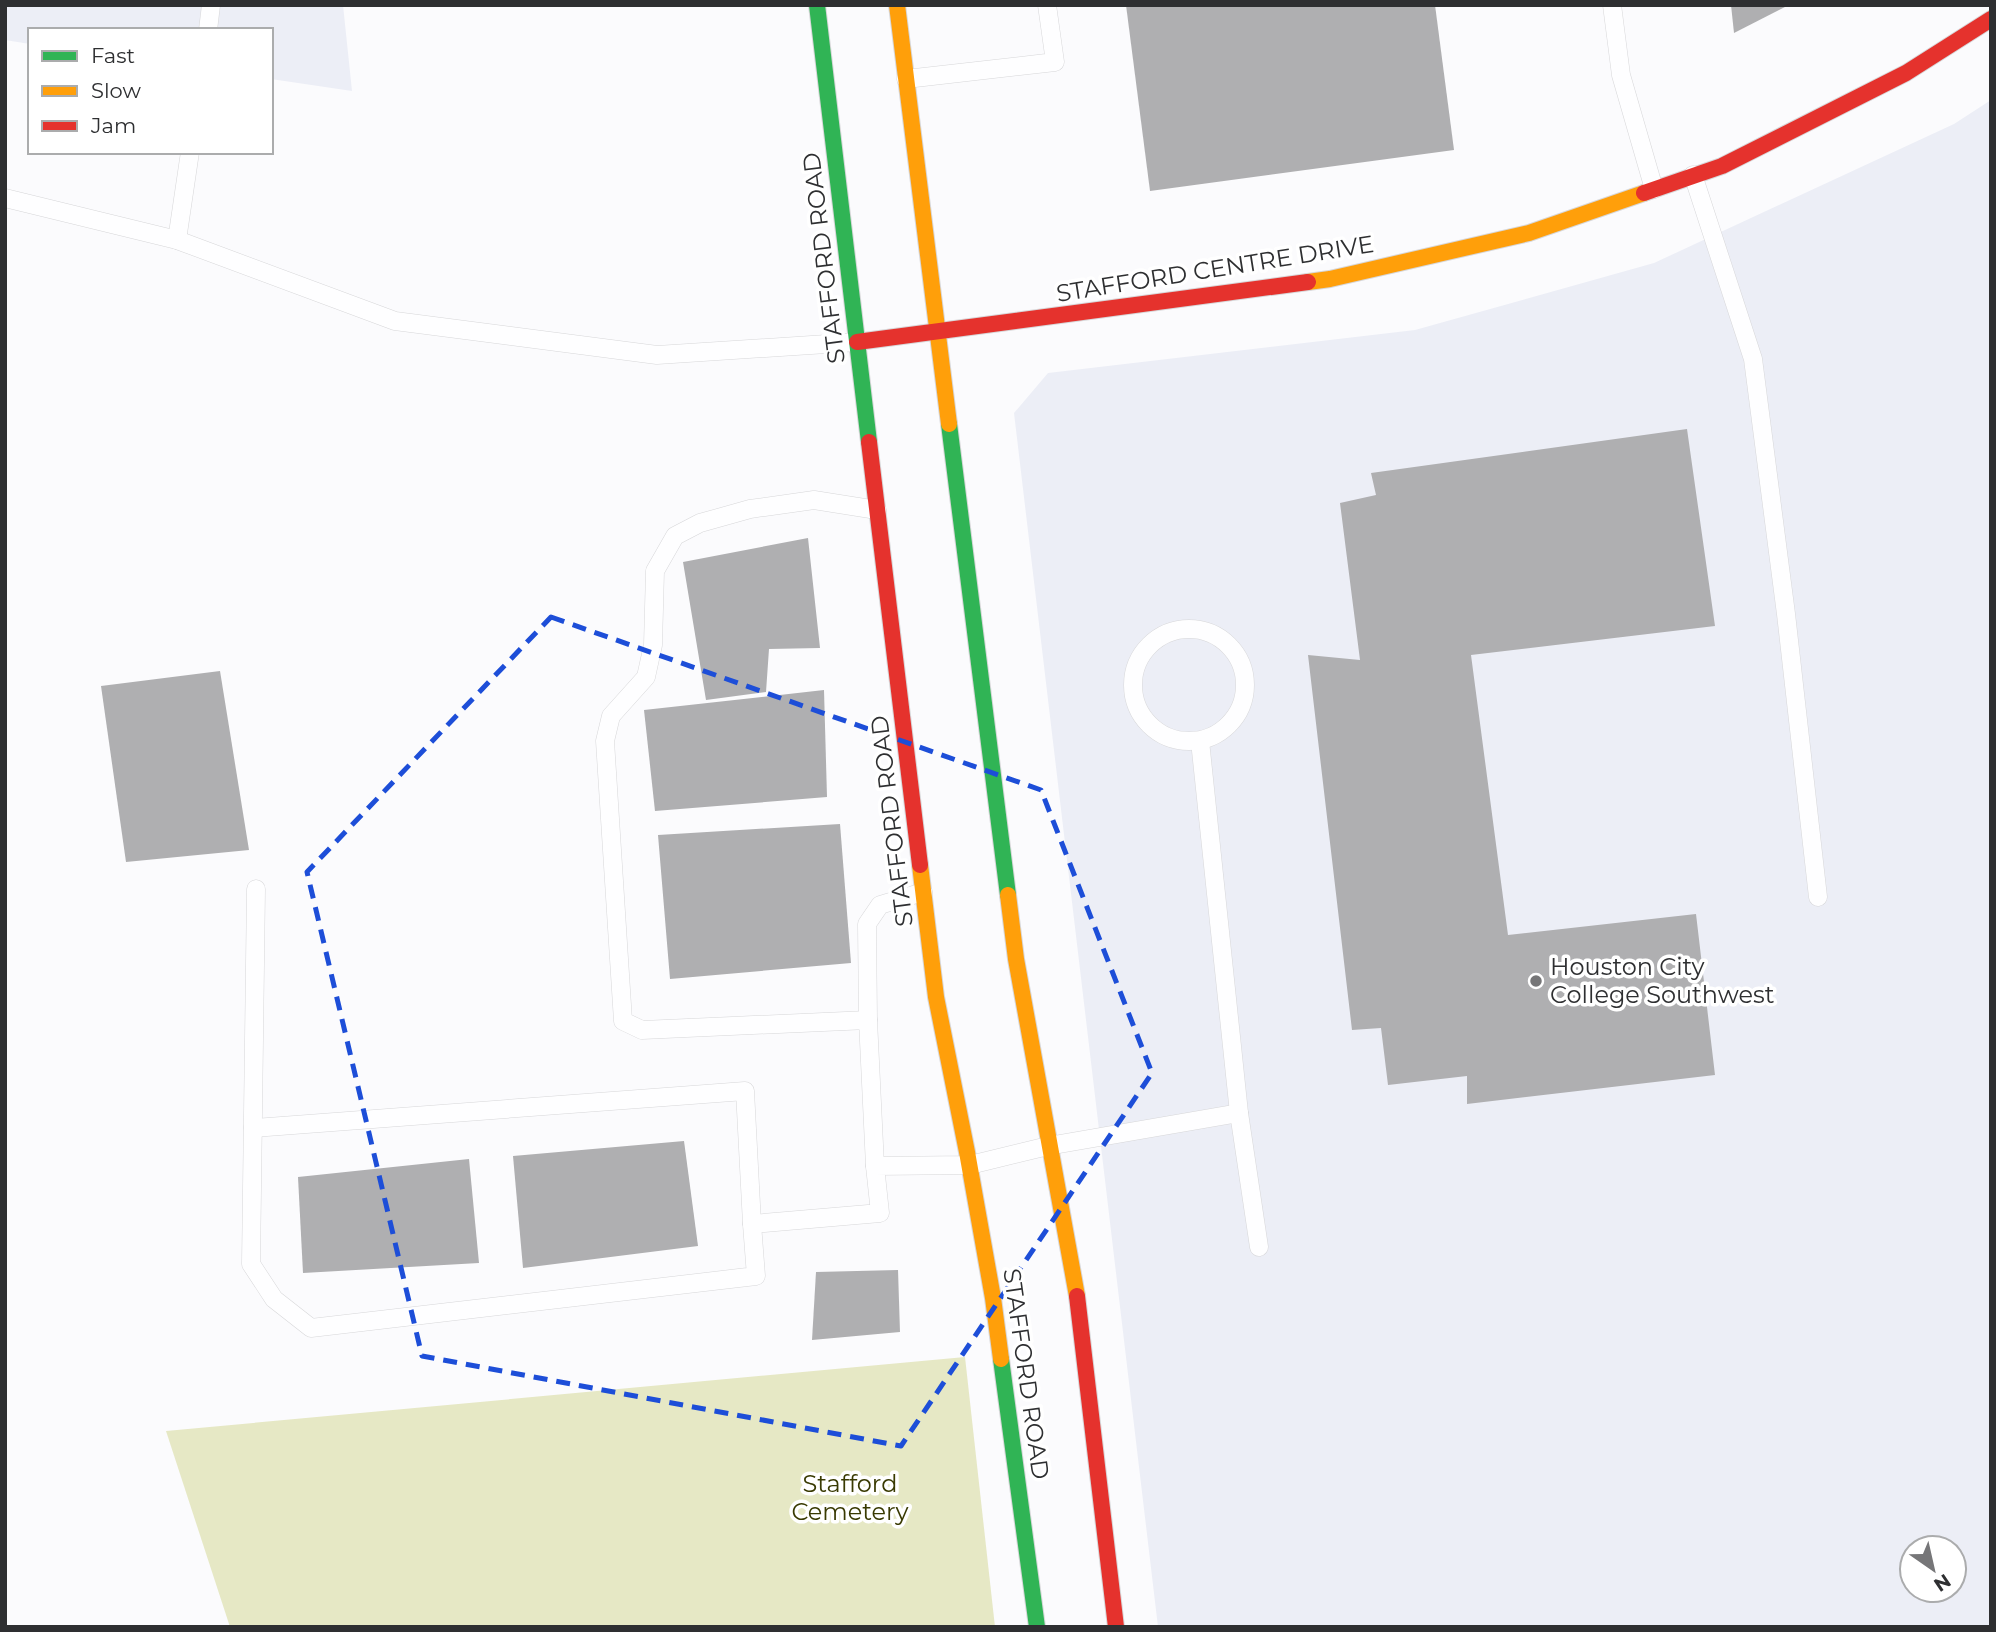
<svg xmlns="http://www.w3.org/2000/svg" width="1996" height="1632" viewBox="0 0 1996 1632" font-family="Montserrat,sans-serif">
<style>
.built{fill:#eceef6;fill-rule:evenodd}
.green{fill:#e6e8c5}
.building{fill:#afafb1}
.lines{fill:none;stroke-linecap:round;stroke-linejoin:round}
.lane-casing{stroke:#d7d7d9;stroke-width:19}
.fast-casing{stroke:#d7d7d9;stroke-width:18}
.slow-casing{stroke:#d7d7d9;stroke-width:18}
.jam-casing{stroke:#d7d7d9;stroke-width:18}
.lane{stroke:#fefeff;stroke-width:18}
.fast{stroke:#30b455;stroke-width:16}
.slow{stroke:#ff9f0a;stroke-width:16}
.jam{stroke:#e5322d;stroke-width:16}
.marked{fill:none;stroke:#1d4ed8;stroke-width:5;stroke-dasharray:14 9;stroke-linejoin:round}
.poi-dot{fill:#767678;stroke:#fff;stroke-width:2.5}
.labels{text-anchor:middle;stroke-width:7;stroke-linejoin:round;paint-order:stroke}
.street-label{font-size:24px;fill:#2e2f31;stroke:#fff}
.poi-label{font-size:24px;fill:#2e2f31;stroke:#fff;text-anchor:start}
.park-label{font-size:24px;fill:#393a02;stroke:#fff}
</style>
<rect width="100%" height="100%" fill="#fbfbfd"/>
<g class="built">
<polygon points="5,5 343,5 352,91 271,79 271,30 30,30 30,44 5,40"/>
<path d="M1991 100V1627H1158L1014 413 1048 373 1415 330 1654 263 1954 124ZM1912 1548H1954V1590H1912Z"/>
</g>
<polygon class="green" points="965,1357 995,1627 230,1627 166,1431"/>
<g class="building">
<polygon points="1126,5 1435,5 1454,150 1150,191"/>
<polygon points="1731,5 1789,5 1734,33"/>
<polygon points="1687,429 1715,626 1471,655 1508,935 1696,914 1715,1075 1467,1104 1467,1076 1388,1085 1381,1028 1352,1030 1308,655 1360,660 1340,503 1376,495 1371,473"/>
<polygon points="808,538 820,648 769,649 766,692 706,700 683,562"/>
<polygon points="220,671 249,850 126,862 101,686"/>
<polygon points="824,690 827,797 655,811 644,710"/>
<polygon points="840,824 851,963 670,979 658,835"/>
<polygon points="684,1141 698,1246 523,1268 513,1156"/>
<polygon points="469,1159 479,1263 303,1273 298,1177"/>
<polygon points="898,1270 900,1332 812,1340 816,1272"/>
</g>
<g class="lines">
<g class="lane-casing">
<g id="lane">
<polyline points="1612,5 1621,75 1654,189"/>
<polyline points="208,30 211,5"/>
<polyline points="906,79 1055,62 1047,5"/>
<polyline points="1693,175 1753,359 1786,614 1818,897"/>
<polyline points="5,198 177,240 395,321 657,355 857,342"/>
<polyline points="177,240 190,152"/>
<circle cx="1189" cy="685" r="56"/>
<polyline points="1200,741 1239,1113 1259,1247"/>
<polyline points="256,889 251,1264 274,1299 311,1328 756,1276 752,1224 880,1213 875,1166 970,1165 1048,1146 1239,1113"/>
<polyline points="868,1020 867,924 880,905 923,892"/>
<polyline points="253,1128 745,1091 752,1224"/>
<polyline points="875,1166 868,1020 642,1030 623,1021 605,741 611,716 646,677 653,645 655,571 675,536 700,523 750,509 814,500 877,510"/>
</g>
</g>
<g class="fast-casing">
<g id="fast">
<polyline points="817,5 869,442"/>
<polyline points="949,424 1008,895"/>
<polyline points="1001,1359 1037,1627"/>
</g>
</g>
<g class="slow-casing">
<g id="slow">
<polyline points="897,5 949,424"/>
<polyline points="1308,282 1330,279 1529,233 1644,193"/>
<polyline points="920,865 936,997 967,1152 993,1298 1001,1359"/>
<polyline points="1008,895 1016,959 1077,1296"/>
</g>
</g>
<g class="jam-casing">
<g id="jam">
<polyline points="1644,193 1722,166 1906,73 1991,19"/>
<polyline points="857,342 1308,282"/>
<polyline points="869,442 920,865"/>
<polyline points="1077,1296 1116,1627"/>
</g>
</g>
<use href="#lane" class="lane"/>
<use href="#fast" class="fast"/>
<use href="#slow" class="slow"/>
<use href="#jam" class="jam"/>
</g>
<path class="marked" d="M551 617 1041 790 1152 1073 901 1446 422 1356 307 872Z"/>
<circle class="poi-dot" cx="1536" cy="981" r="7"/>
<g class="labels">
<g class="street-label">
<text transform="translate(824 258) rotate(-97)" y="8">STAFFORD ROAD</text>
<text transform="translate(1215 269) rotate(-9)" y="8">STAFFORD CENTRE DRIVE</text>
<text transform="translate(892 821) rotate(-97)" y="8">STAFFORD ROAD</text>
<text transform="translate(1026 1374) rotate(82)" y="8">STAFFORD ROAD</text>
</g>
<g class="poi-label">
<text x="1550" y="975">Houston City<tspan x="1550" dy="28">College Southwest</tspan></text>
</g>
<g class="park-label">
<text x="850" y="1492">Stafford<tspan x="850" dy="28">Cemetery</tspan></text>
</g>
</g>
<rect width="1996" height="1632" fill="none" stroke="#2e2f31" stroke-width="14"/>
<rect x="28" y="28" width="245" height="126" fill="#ffffff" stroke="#abacad" stroke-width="2"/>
<rect x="42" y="51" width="35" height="10" fill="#30b455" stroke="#abacad" stroke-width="2"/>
<text x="91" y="63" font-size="21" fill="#2e2f31">Fast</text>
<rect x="42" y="86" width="35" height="10" fill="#ff9f0a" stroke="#abacad" stroke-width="2"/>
<text x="91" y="98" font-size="21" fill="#2e2f31">Slow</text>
<rect x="42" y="121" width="35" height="10" fill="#e5322d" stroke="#abacad" stroke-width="2"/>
<text x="91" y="133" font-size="21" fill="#2e2f31">Jam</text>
<g transform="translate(1933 1569) rotate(146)"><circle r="33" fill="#ffffff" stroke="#abacad" stroke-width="2"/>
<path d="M0-5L12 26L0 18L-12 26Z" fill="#767678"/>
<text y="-10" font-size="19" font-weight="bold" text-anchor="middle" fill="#2e2f31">N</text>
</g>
</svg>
